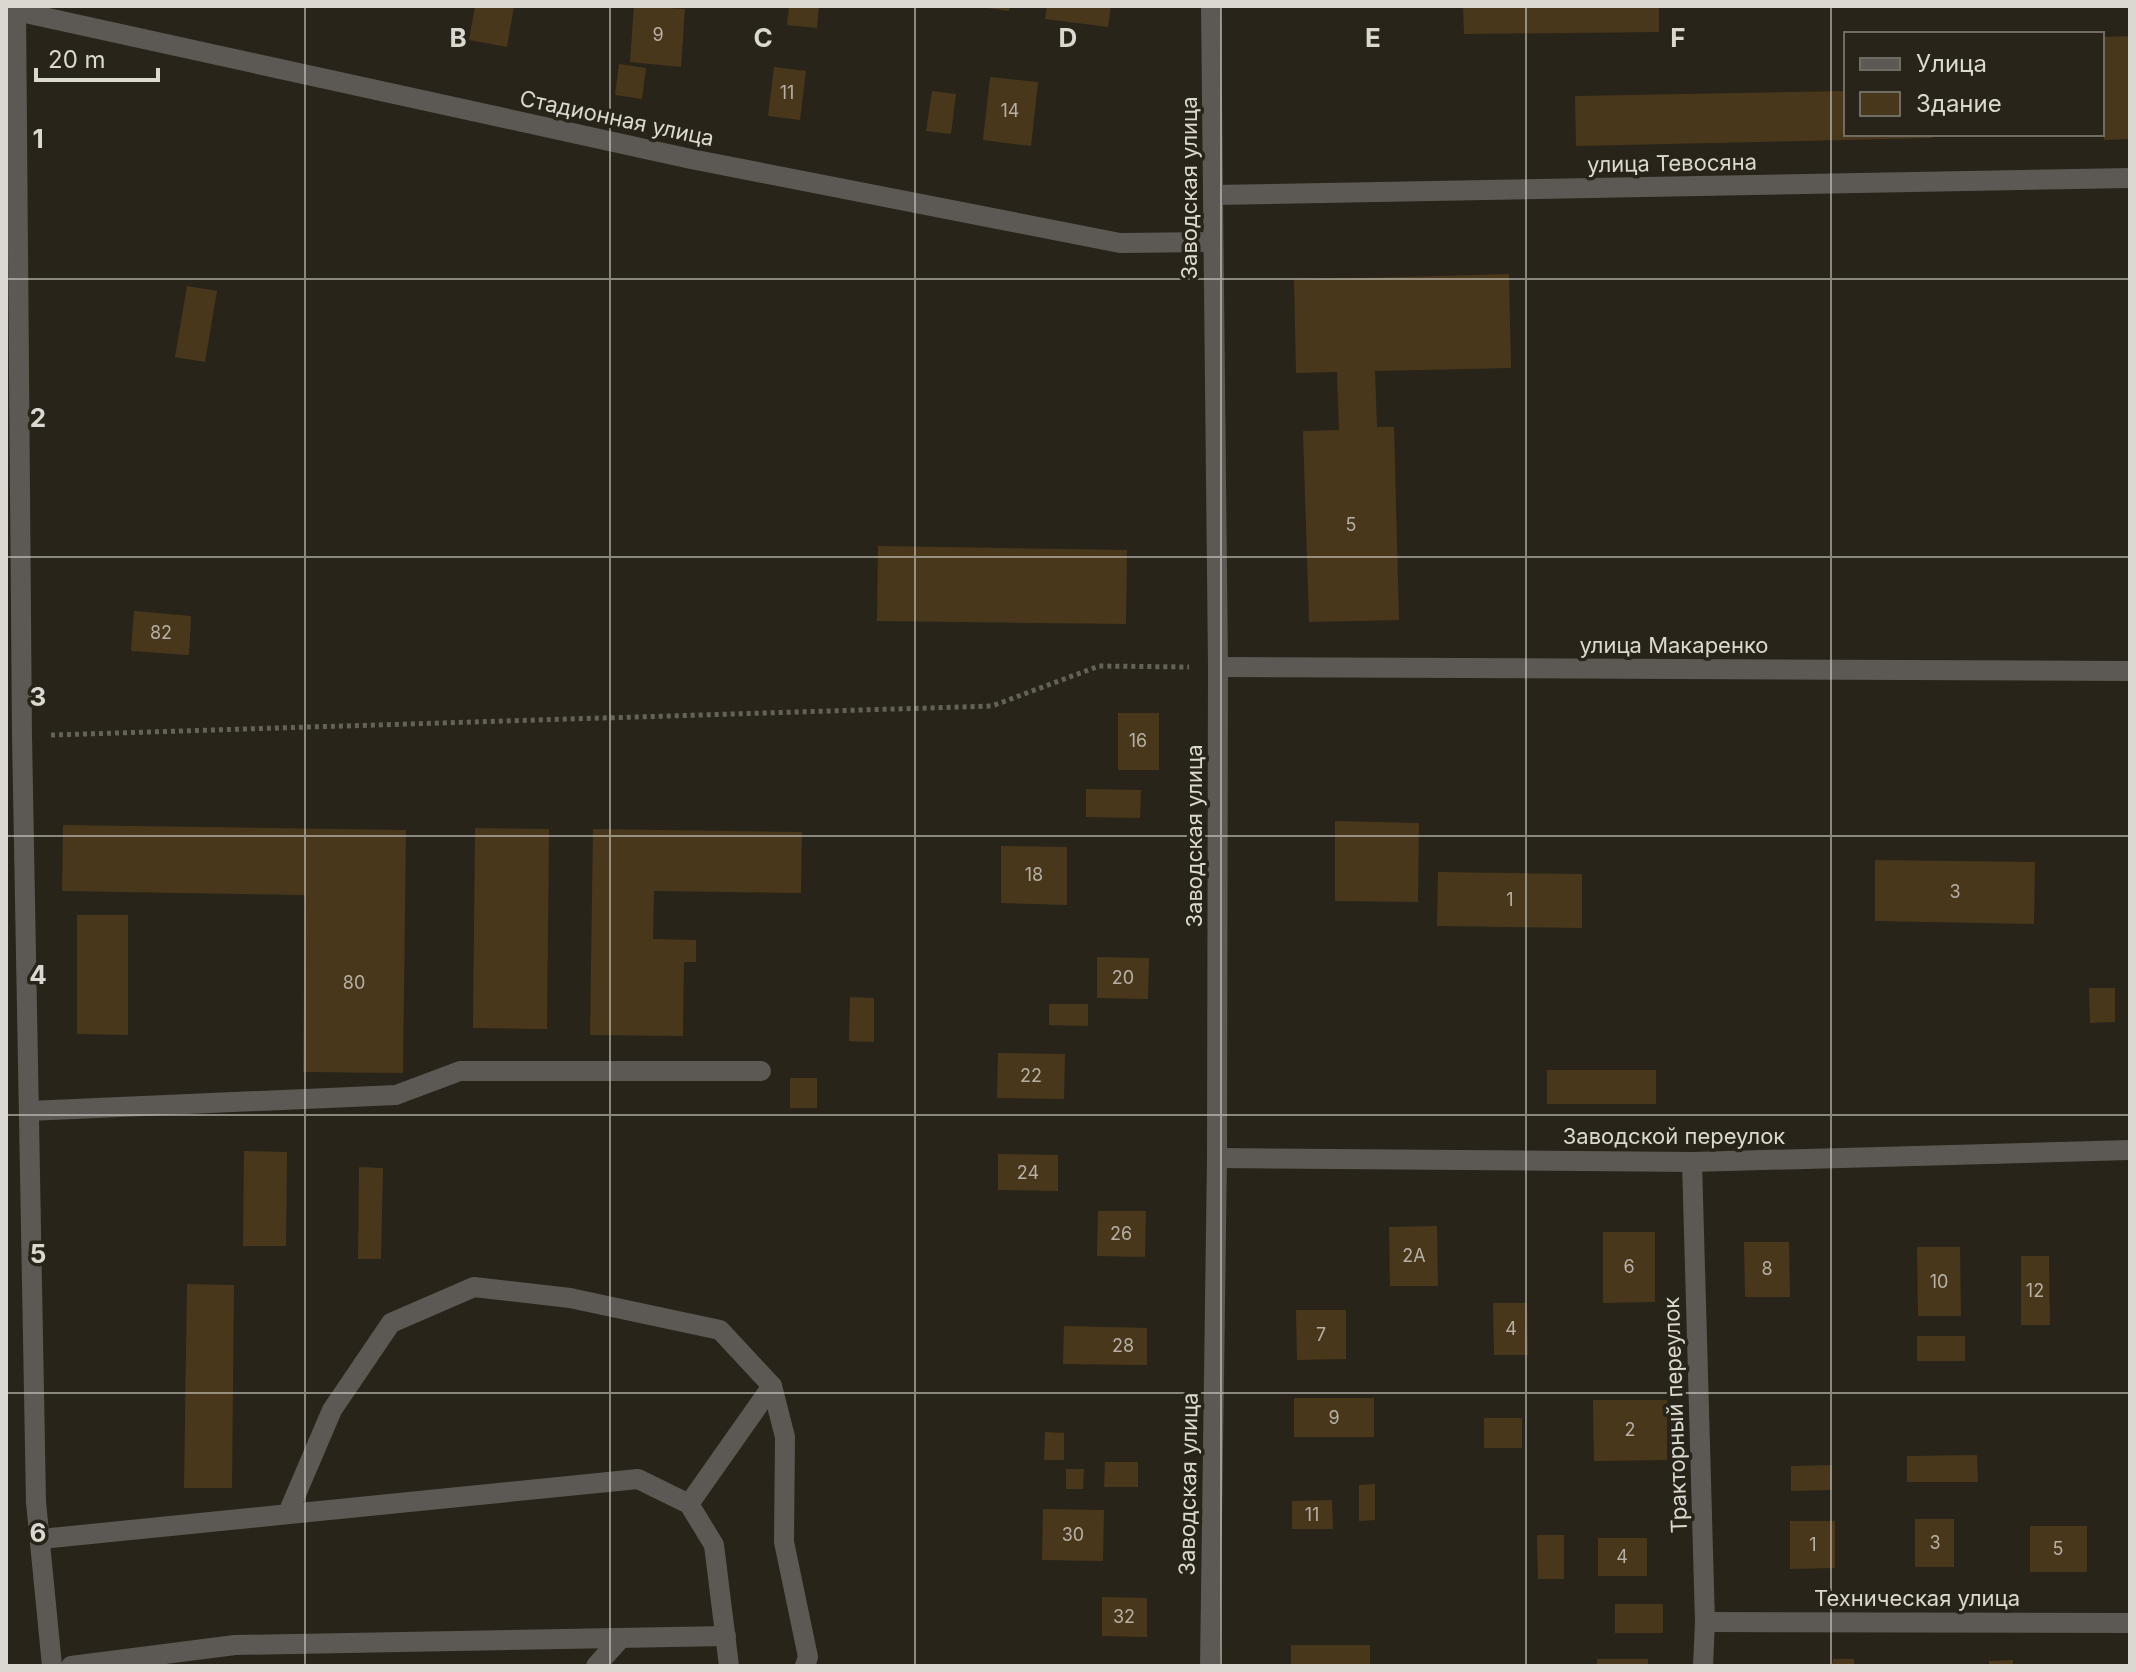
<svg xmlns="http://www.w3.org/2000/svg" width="2136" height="1672" viewBox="0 0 2136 1672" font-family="Inter,sans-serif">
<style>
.building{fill:#49371c}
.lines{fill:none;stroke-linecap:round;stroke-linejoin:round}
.path{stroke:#646158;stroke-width:5;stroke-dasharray:4 4;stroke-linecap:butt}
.minor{stroke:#5c5854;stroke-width:20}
.grid{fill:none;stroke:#dbd8d1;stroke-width:2;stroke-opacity:0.55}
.labels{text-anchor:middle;stroke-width:7;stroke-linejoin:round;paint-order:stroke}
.number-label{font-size:18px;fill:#b6b0a4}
.street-label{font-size:22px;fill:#dbd8d1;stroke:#28241a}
.grid-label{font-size:26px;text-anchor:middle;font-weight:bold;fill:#dbd8d1;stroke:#28241a;stroke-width:7;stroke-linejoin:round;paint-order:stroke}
</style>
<rect width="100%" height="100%" fill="#28241a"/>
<g class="building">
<polygon points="475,6 514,6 507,47 469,40"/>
<polygon points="634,6 685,9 681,67 630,62"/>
<polygon points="789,6 819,6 817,28 787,25"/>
<polygon points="986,6 1010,6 1009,11 986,8"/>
<polygon points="1047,6 1111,6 1108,27 1045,19"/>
<polygon points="1463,6 1659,6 1659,32 1464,34"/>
<polygon points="2130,36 2130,139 2104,140 2102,37"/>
<polygon points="619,64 646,68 642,99 615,95"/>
<polygon points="774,67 806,71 800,120 768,116"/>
<polygon points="990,77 1038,82 1031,146 983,140"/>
<polygon points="932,91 956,94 951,134 926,131"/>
<polygon points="1846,91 1846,134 1931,134 1932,138 1576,146 1575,96"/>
<polygon points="1509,274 1511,368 1375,371 1377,427 1394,427 1399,620 1309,622 1303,431 1339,430 1337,372 1296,373 1294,280"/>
<polygon points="187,286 217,291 205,362 175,357"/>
<polygon points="878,546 1127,550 1126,624 877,621"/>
<polygon points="134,611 191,616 189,655 131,651"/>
<rect x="1118" y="713" width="41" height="57"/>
<polygon points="1086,789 1141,790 1140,818 1086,817"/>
<polygon points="1335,821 1419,823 1418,902 1335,901"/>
<polygon points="63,825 406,830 403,1073 303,1072 305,895 62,891"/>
<polygon points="475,828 549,829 547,1029 473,1028"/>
<polygon points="593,829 802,832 801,893 654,891 653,939 696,940 696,962 684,962 683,1036 590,1035"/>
<polygon points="1001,846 1067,847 1067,905 1001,903"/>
<polygon points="1875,860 2035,862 2034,924 1875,921"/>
<polygon points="1438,872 1582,874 1582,928 1437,926"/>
<polygon points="77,915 128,915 128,1035 77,1034"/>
<polygon points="1097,957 1149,958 1148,999 1097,998"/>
<polygon points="2089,988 2115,988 2115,1022 2090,1023"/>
<polygon points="850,997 874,998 874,1042 849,1041"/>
<polygon points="1049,1004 1088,1004 1088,1026 1049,1025"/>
<polygon points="998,1053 1065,1054 1064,1099 997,1098"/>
<rect x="1547" y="1070" width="109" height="34"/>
<rect x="790" y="1078" width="27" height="30"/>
<polygon points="244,1151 287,1152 286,1246 243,1246"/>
<polygon points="998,1154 1058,1155 1058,1191 998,1190"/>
<polygon points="359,1167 383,1168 381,1259 358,1259"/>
<polygon points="1098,1211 1146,1211 1145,1257 1097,1256"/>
<polygon points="1437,1226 1438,1286 1390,1286 1389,1227"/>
<polygon points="1603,1232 1655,1232 1655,1302 1603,1303"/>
<polygon points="1744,1242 1789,1242 1790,1297 1745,1297"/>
<polygon points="1917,1247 1960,1247 1961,1316 1918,1316"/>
<polygon points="2021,1256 2049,1256 2050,1325 2021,1325"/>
<polygon points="187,1284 234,1285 232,1488 184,1488"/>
<polygon points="1493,1303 1527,1303 1528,1355 1494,1355"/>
<polygon points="1296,1310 1346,1310 1346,1359 1297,1360"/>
<polygon points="1064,1326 1147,1328 1147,1365 1063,1364"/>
<rect x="1917" y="1336" width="48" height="25"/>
<rect x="1294" y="1398" width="80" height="39"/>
<polygon points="1593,1400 1667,1400 1667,1460 1594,1461"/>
<rect x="1484" y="1418" width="38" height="30"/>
<polygon points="1045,1432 1064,1433 1064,1460 1044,1460"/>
<polygon points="1977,1455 1978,1482 1907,1482 1907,1456"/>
<polygon points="1105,1462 1138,1462 1138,1487 1104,1487"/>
<polygon points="1832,1465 1832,1490 1791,1491 1791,1466"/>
<polygon points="1066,1469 1084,1469 1083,1489 1066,1489"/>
<polygon points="1375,1484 1375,1520 1359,1521 1359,1485"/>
<polygon points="1332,1500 1333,1529 1292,1529 1292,1501"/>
<polygon points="1043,1509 1104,1510 1103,1561 1042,1560"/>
<rect x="1915" y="1519" width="39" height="48"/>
<polygon points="1790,1521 1835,1521 1835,1568 1790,1569"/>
<rect x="2030" y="1526" width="57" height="46"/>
<polygon points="1537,1535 1564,1535 1564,1579 1538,1579"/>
<rect x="1598" y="1538" width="49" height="38"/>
<polygon points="1102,1597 1147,1598 1147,1637 1102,1636"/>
<rect x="1615" y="1604" width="48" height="29"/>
<rect x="1291" y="1645" width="79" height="21"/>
<rect x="1597" y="1659" width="51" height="7"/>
<polygon points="1833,1659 1854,1659 1854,1666 1832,1666"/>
<polygon points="2013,1660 2013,1666 1989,1666 1989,1661"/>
</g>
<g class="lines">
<polyline class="path" points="51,735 992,706 1099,666 1189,667"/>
<g class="minor">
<polyline points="16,6 22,736 36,1502 52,1666"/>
<polyline points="16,11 691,159 1120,243 1212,242"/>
<polyline points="1214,195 2130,178"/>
<polyline points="1218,667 2130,671"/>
<polyline points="29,1111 396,1095 460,1071 761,1071"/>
<polyline points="1217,1158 1692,1162 2130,1150"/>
<polyline points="1692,1162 1705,1622 1703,1666"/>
<polyline points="689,1504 772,1386"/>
<polyline points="288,1513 332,1410 391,1323 474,1287 570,1298 720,1330 772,1386 785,1437 784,1542 808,1657 805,1666"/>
<polyline points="41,1539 638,1479 689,1504 714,1545 729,1666"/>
<polyline points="1705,1622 2130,1623"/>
<polyline points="71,1666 235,1645 726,1636"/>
<polyline points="596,1666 621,1638"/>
<polyline points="1210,1666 1217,1158 1218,667 1211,6"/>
</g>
</g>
<path class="grid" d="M305 6V1666M610 6V1666M915 6V1666M1221 6V1666M1526 6V1666M1831 6V1666M6 279H2130M6 557H2130M6 836H2130M6 1115H2130M6 1393H2130"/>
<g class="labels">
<g class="number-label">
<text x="658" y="41">9</text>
<text x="787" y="99">11</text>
<text x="1010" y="117">14</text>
<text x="1351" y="531">5</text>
<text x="161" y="639">82</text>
<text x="1138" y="747">16</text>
<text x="1034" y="881">18</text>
<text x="1955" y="898">3</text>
<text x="1510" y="906">1</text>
<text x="1123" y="984">20</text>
<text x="354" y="989">80</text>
<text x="1031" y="1082">22</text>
<text x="1028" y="1179">24</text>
<text x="1121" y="1240">26</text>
<text x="1414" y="1262">2А</text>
<text x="1629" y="1273">6</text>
<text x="1767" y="1275">8</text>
<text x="1939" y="1288">10</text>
<text x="2035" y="1297">12</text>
<text x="1511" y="1335">4</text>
<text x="1321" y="1341">7</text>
<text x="1123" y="1352">28</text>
<text x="1334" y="1424">9</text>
<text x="1630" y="1436">2</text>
<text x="1312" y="1521">11</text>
<text x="1073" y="1541">30</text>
<text x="1935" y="1549">3</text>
<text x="1813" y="1551">1</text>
<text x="2058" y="1555">5</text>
<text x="1622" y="1563">4</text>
<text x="1124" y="1623">32</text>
</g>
<g class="street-label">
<text transform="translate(617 118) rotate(12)" y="8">Стадионная улица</text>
<text transform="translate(1672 163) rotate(-1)" y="8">улица Тевосяна</text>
<text transform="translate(1189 188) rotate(-90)" y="8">Заводская улица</text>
<text x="1674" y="653">улица Макаренко</text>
<text transform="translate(1194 836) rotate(-90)" y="8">Заводская улица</text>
<text x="1674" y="1144">Заводской переулок</text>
<text transform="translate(1675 1415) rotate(-92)" y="8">Тракторный переулок</text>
<text transform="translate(1188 1484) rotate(-89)" y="8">Заводская улица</text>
<text x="1917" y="1606">Техническая улица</text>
</g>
</g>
<g class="grid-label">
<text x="458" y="47">B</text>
<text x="763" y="47">C</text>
<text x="1068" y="47">D</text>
<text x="1373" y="47">E</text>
<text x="1678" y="47">F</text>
<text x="38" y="148">1</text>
<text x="38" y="427">2</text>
<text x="38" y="706">3</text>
<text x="38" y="984">4</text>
<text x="38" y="1263">5</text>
<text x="38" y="1542">6</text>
</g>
<rect width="2136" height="1672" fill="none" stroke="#dbd8d1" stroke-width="16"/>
<rect x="1844" y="32" width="260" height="104" fill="#28241a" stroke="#706c63" stroke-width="2"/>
<rect x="1860" y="58" width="40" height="12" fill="#5c5854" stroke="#706c63" stroke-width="2"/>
<text x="1916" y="72" font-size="24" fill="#dbd8d1">Улица</text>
<rect x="1860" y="92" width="40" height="24" fill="#49371c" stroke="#706c63" stroke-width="2"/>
<text x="1916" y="112" font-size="24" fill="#dbd8d1">Здание</text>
<path d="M36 68v12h122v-12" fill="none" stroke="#dbd8d1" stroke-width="4"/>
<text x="48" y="68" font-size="24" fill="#dbd8d1" stroke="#28241a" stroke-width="6" paint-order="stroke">20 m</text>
</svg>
